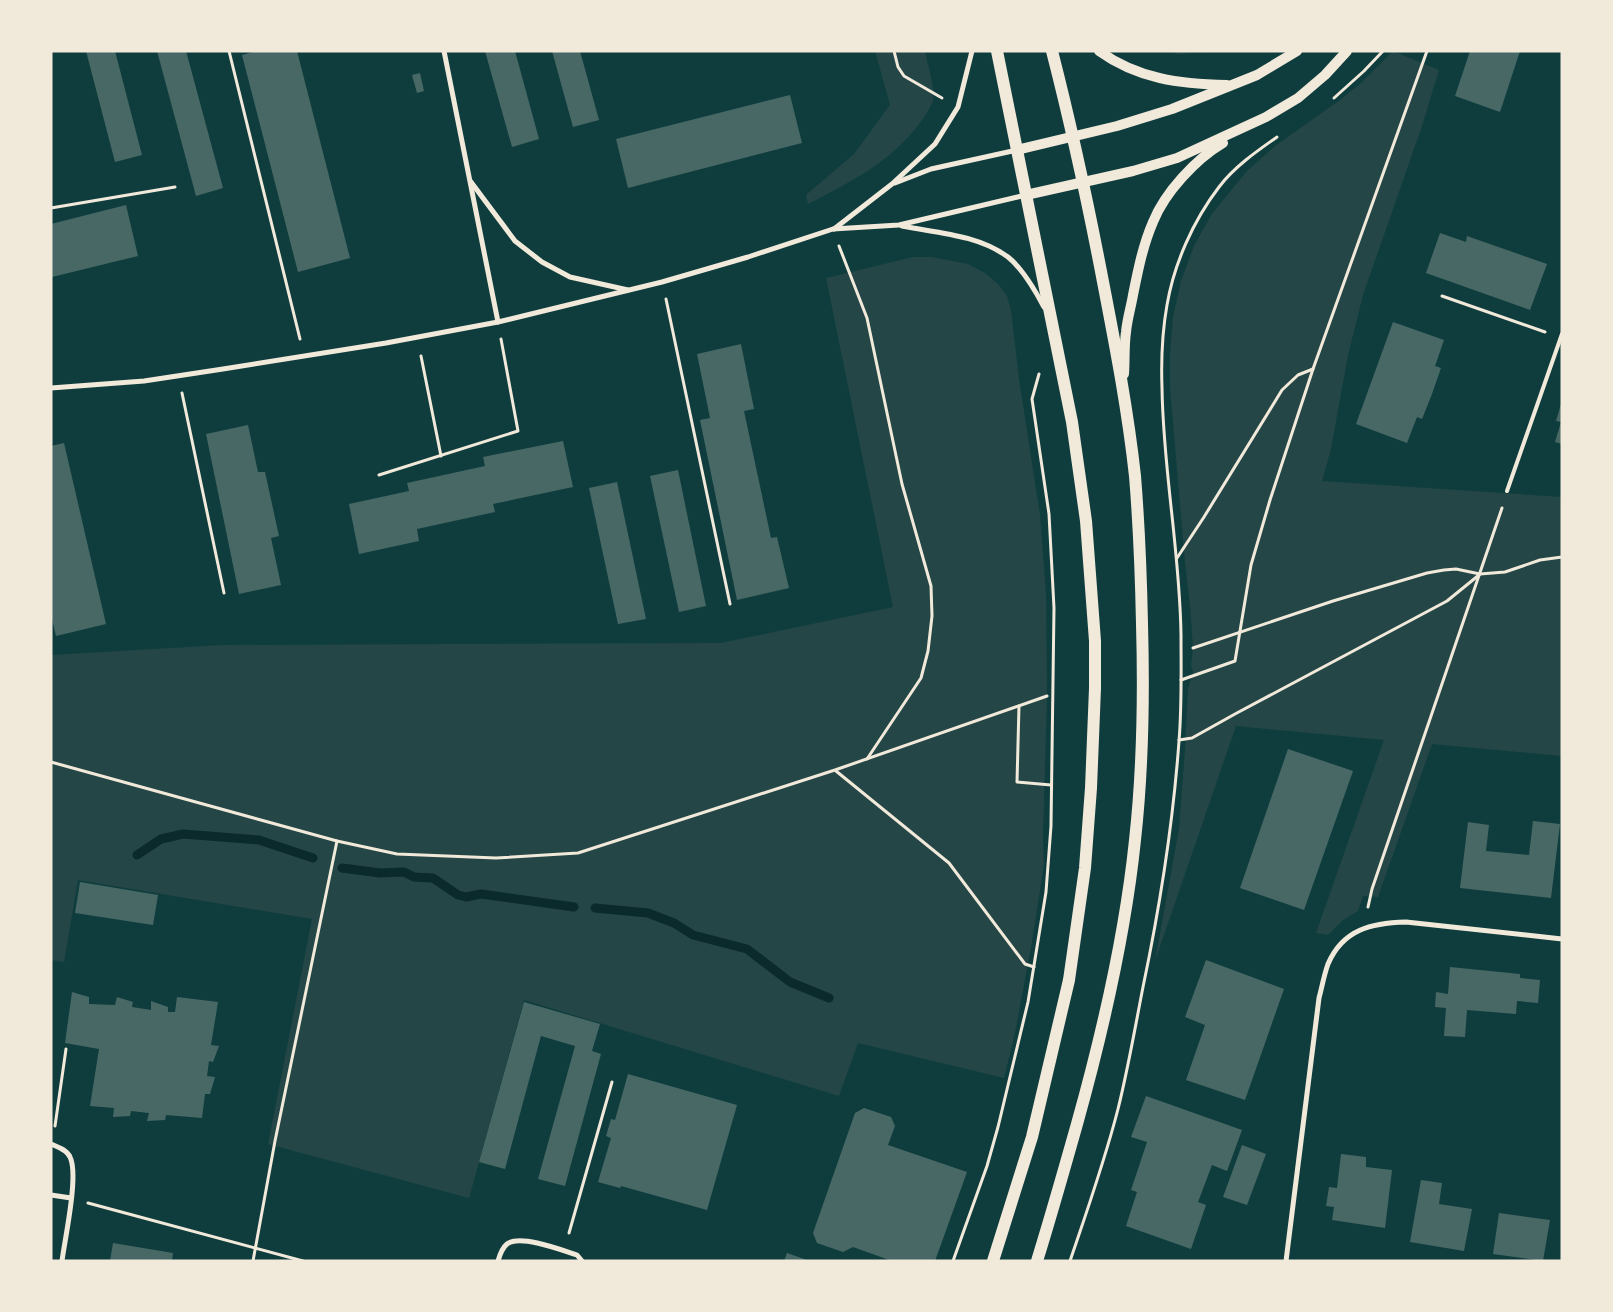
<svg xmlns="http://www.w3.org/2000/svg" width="1613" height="1312" viewBox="0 0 1613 1312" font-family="Poppins,sans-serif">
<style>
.green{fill:#244646}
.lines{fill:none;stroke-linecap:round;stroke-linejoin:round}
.stream{stroke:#0a2a2b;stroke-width:9}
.building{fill:#486865}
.path{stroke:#f1e9da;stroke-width:3}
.service{stroke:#f1e9da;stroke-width:4}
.minor{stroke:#f1e9da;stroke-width:5}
.secondary{stroke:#f1e9da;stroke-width:10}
.primary{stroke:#f1e9da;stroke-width:12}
</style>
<rect width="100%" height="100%" fill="#0f3d3e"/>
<g class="green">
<path d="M875 51H925C927 62 936 91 933 100 931 107 926 115 922 120 893 161 851 182 808 204L806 195 854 154 890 105Z"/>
<polygon points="1160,51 1215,51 1180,54"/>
<polygon points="1393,51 1439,70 1422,126 1363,295 1348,355 1331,449 1322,481 1562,497 1562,756 1432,744 1378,897 1363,896 1358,911 1343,920 1328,935 1316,933 1384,740 1236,726 1155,961 1179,829 1185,750 1188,689 1193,672 1191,665 1193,648 1190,606 1185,563 1170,387 1170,353 1173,317 1181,281 1194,246 1212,214 1246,172 1275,146 1340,100 1361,83"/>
<polygon points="913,257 932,257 968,264 985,273 998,284 1007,296 1011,310 1019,379 1040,515 1046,595 1047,696 1043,836 1044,864 1032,942 1015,1033 1004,1078 858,1043 839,1096 524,1000 469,1198 268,1144 312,919 78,880 64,962 51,960 51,655 223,645 721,643 893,607 826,278"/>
</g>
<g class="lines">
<g class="stream">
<polyline points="137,855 161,839 183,834 259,840 313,858"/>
<polyline points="342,868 380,873 404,872 414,877 433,878 458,895 466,897 481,894 574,907"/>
<polyline points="595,908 648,913 674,923 693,935 747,949 790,982 829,998"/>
</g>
</g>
<g class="building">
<polygon points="86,51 115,51 142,155 115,162"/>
<polygon points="157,51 186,51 223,188 196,196"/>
<polygon points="257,51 297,51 350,258 298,272 242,55"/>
<polygon points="485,51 515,51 539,139 512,147"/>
<polygon points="552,51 580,51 599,120 573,127"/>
<polygon points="1470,51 1520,51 1500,112 1455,96"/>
<polygon points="420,73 424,91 417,93 412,75"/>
<polygon points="790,95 802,143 628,188 616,139"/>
<polygon points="126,205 138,256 52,277 51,224"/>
<polygon points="1440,233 1466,242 1467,236 1547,264 1530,310 1426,273"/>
<polygon points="1393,322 1444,340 1435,366 1441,368 1432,394 1422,419 1417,417 1407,443 1356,424"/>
<polygon points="741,344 754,409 744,411 771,538 777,537 789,588 737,600 700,420 710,418 697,354"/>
<polygon points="1561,404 1562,404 1562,444 1555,442 1561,422 1556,421"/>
<polygon points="248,425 258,472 265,472 279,536 271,538 281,585 239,594 206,434"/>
<polygon points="563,441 573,487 493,504 495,512 417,529 419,541 359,554 349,504 409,491 407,483 485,466 483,457"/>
<polygon points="64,443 106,624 56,636 51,615 51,446"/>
<polygon points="678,470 706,606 679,612 650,476"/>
<polygon points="617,482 646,619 618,624 589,488"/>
<polygon points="1288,749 1353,771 1304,910 1240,888"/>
<polygon points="1533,821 1560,824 1551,898 1460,888 1468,822 1489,825 1486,851 1529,855"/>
<polygon points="80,882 158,895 153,925 75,913"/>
<polygon points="1206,960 1284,989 1245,1100 1186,1080 1205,1025 1185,1017"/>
<polygon points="1450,967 1520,974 1520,978 1540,980 1538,1003 1517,1001 1516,1014 1467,1010 1465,1037 1444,1036 1446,1008 1435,1007 1436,992 1448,994"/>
<polygon points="72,992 89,997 89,1004 115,1005 117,997 133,1002 132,1007 151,1010 151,1001 168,1007 168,1012 175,1012 177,997 218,1002 211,1045 219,1046 213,1062 209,1061 207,1076 215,1077 210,1094 205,1094 202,1118 166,1115 165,1120 147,1121 149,1113 131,1111 130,1116 113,1117 114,1108 90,1106 99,1049 65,1043"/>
<polygon points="524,1002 600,1024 592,1051 601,1054 565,1186 538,1179 575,1046 541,1036 505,1169 479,1162"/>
<polygon points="628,1074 737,1105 707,1210 621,1186 620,1188 598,1182 611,1138 606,1136 611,1119 615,1120"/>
<polygon points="1146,1096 1242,1130 1227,1171 1212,1165 1198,1202 1206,1205 1191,1249 1126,1226 1137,1192 1131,1190 1147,1142 1131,1137"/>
<polygon points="864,1108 891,1117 895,1126 888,1145 967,1172 935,1261 892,1261 853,1247 843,1252 817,1243 813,1233 855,1113"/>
<polygon points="1242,1145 1266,1154 1247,1205 1223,1197"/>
<polygon points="1341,1154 1366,1157 1366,1167 1392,1170 1385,1228 1332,1220 1334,1207 1326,1206 1329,1187 1337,1188"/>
<polygon points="1421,1180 1442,1183 1439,1204 1472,1209 1464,1251 1410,1242"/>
<polygon points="1499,1213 1550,1220 1543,1261 1493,1254"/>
<polygon points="113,1243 173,1253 172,1261 110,1261"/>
<polygon points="787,1253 807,1260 807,1261 784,1261"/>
</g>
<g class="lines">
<g class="path">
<polyline points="229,51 300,339"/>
<polyline points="894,51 898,67 904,76 942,98"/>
<polyline points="1334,98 1364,71 1383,51"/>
<polyline points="51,208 175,187"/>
<polyline points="839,246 867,318 902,484 931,586 932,616 928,651 921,678 867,759"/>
<polyline points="1442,296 1545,332"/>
<polyline points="666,299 730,604"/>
<polyline points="421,356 441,456"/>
<polyline points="182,393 224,593"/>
<polyline points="379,475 518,431 501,339"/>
<polyline points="1177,558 1204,517 1282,390 1298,375 1313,369"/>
<polyline points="1193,648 1333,601 1427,573 1444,570 1456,569 1480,574 1505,572 1540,560 1562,557"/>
<polyline points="1181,680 1235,661 1251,565 1270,500 1313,369 1427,51"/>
<polyline points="1019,706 1017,782 1051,785"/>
<polyline points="1179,740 1192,738 1235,714 1447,601 1479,575"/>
<polyline points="51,762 337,841 397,854 496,858 578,853 835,770 1047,696"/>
<polyline points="836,771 949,863 1025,964 1034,967"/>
<polyline points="1368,907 1372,889 1502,508"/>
<polyline points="55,1126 66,1049"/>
<polyline points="88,1203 303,1261"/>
<polyline points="569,1233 612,1082"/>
<polyline points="253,1261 275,1141 337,841"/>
<polyline points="953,1261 987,1166 998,1127 1028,1002 1046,892 1051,826 1054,608 1049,514 1032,399 1039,374"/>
<path d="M1070 1261C1087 1211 1105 1160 1118 1109 1128 1069 1135 1028 1143 987 1160 906 1173 824 1179 741 1182 706 1181 670 1181 635 1180 552 1163 470 1162 388 1161 360 1162 333 1167 305 1174 264 1193 221 1219 187 1234 167 1257 151 1277 137"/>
</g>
<polyline class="service" points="1507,491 1562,334"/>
<g class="minor">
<polyline points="444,51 498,322"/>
<polyline points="471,182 515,241 542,262 570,277 628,290"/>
<polyline points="895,183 931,169 1017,150"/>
<path d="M902 226C938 233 978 235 1008 257 1022 268 1036 292 1044 307"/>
<polyline points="834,229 892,184 935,144 958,107 972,51"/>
<polyline points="51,388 144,381 223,369 386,343 498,322 662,282 748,257 833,229 899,225 1026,195"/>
<path d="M51 1144C58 1147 67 1150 70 1157 79 1175 65 1238 62 1261"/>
<polyline points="51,1195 71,1198"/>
<path d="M498 1261C500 1254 502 1248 507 1244 520 1234 562 1250 577 1255L582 1261"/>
<path d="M1286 1261 1319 998C1322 987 1324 975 1328 964 1343 929 1372 923 1406 922L1562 939"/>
</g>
<g class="secondary">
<path d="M1099 51C1138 79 1180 84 1227 85"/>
<polyline points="1017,150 1117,126 1172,109 1257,75 1297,51"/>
<polyline points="1026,195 1133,171 1177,158 1266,117 1298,98 1325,75 1347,51"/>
<path d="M1124 374C1125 360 1124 346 1126 332 1127 320 1131 307 1133 295 1138 270 1143 245 1153 222 1165 192 1196 159 1223 143"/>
</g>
<g class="primary">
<polyline points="993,1261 1032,1137 1069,980 1085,868 1091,788 1095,688 1095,641 1086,521 1072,422 997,51"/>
<path d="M1037 1261C1051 1216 1064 1170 1077 1124 1103 1031 1125 937 1135 840 1143 768 1144 696 1142 624 1141 574 1139 525 1135 476 1128 412 1116 349 1104 287 1089 208 1072 129 1052 51"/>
</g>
</g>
<rect width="1613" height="1312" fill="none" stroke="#f1e9da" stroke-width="105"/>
</svg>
